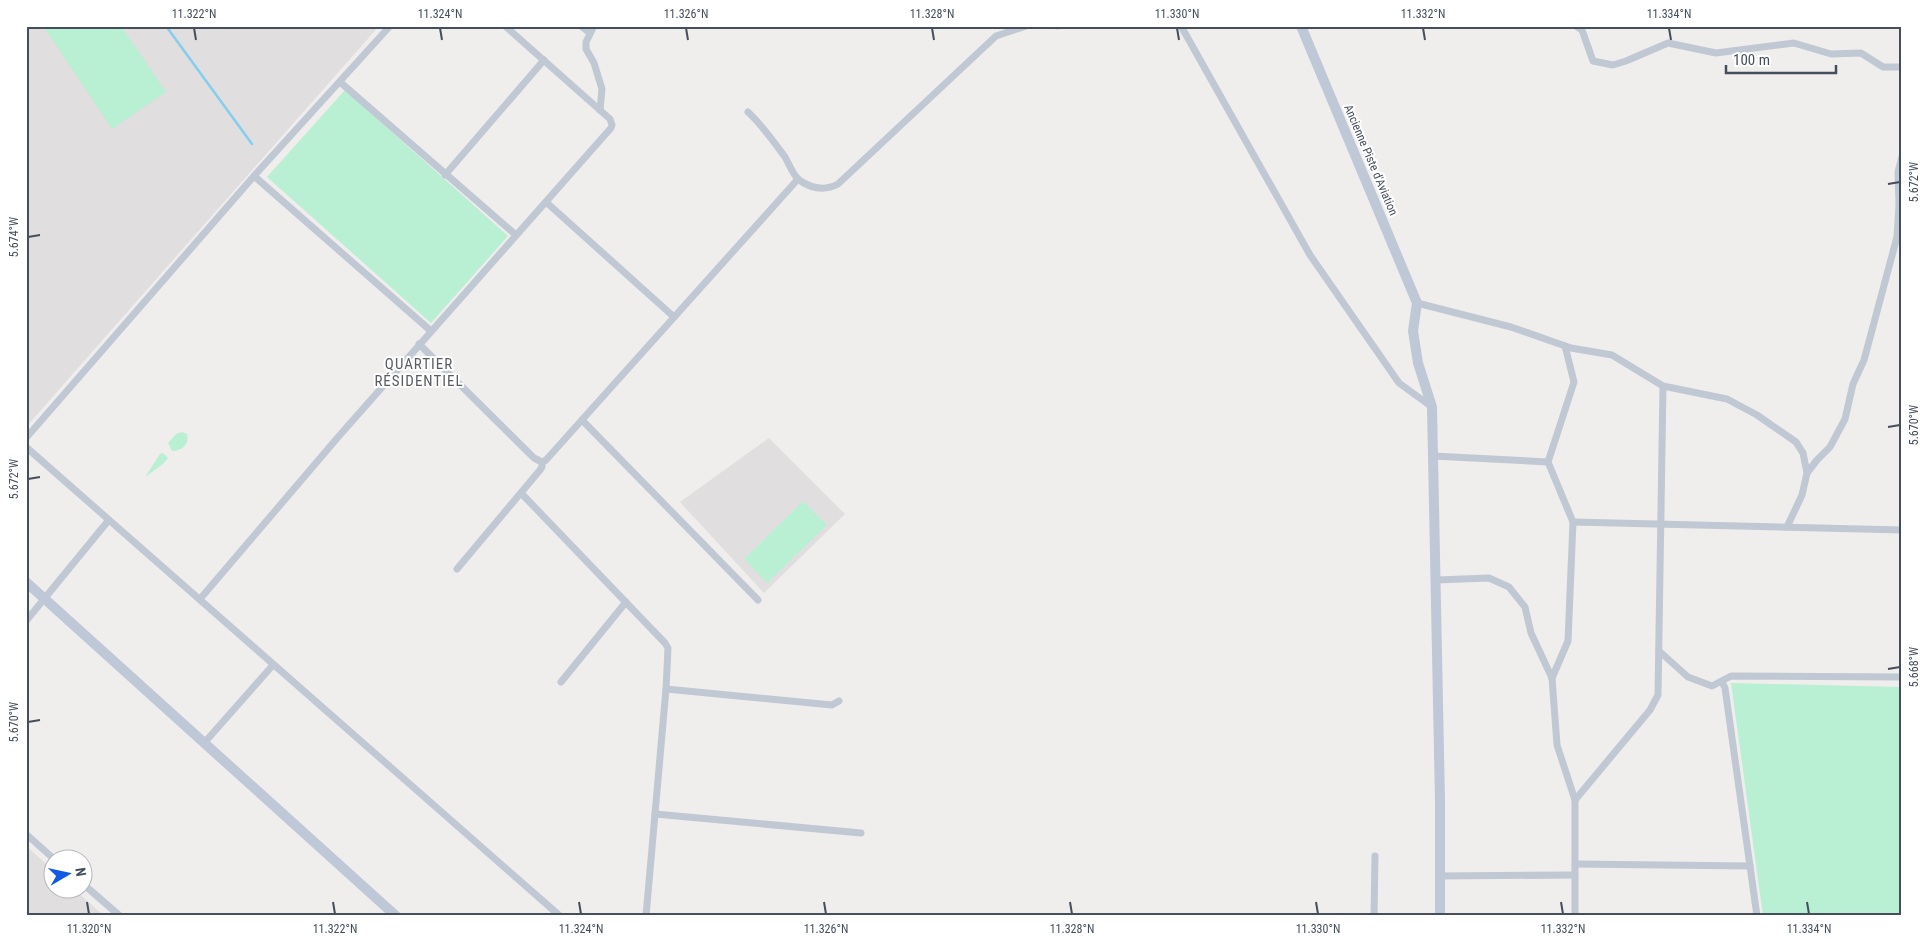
<svg xmlns="http://www.w3.org/2000/svg" width="1928" height="942" viewBox="0 0 1928 942" font-family="'Roboto Condensed',sans-serif">
<style>
.education{fill:#e1dedf}
.green{fill:#b9f0d4}
.lines{fill:none;stroke-linecap:round;stroke-linejoin:round}
.stream{stroke:#84ceef;stroke-width:2.5}
.street{stroke:#c0c8d3;stroke-width:7}
.secondary{stroke:#bfc8d7;stroke-width:10}
.ticks{fill:none;stroke:#454e5b;stroke-width:2}
.labels{text-anchor:middle;stroke-width:4;stroke-linejoin:round;paint-order:stroke}
.street-label{font-size:12px;fill:#454e5b;stroke:#fff}
.quarter-label{font-size:15px;letter-spacing:1px;fill:#5a5d62;stroke:#fff}
.neatline{fill:none;stroke:#454e5b;stroke-width:2}
.ticks-label{font-size:12px;text-anchor:middle;fill:#454e5b}
</style>
<rect width="100%" height="100%" fill="#f0eded"/>
<g class="education">
<polygon points="30,26 379,26 26,427 26,33"/>
<polygon points="769,438 845,514 764,593 680,502"/>
<polygon points="26,846 52,869 52,890 75,890 104,916 26,916"/>
</g>
<g class="green">
<polygon points="43,26 121,26 166,92 112,129"/>
<polygon points="345,90 508,236 431,323 267,177"/>
<path d="M182 432 187 434C190 444 182 451 172 451L168 443 176 434Z"/>
<polygon points="163,453 168,458 163,464 145,477 160,454"/>
<polygon points="803,501 827,525 767,583 744,559"/>
<polygon points="1731,683 1902,687 1902,916 1763,916"/>
</g>
<g class="lines">
<polyline class="stream" points="166,26 252,144"/>
<g class="street">
<polyline points="581,26 590,33"/>
<polyline points="594,26 586,42 586,49 594,63 602,89 600,110"/>
<polyline points="1057,26 1058,26"/>
<polyline points="1181,26 1310,255 1399,383 1432,407"/>
<polyline points="1576,26 1582,30 1593,61 1613,65 1626,61 1668,43 1716,53 1794,43 1831,54 1861,53 1883,67 1902,67"/>
<polyline points="340,82 516,235"/>
<path d="M748 112C762 125 774 142 785 157 789 164 793 175 799 180 812 189 825 191 838 184L996 36 1026 26"/>
<polyline points="445,175 544,60"/>
<polyline points="254,176 431,331"/>
<polyline points="546,202 674,317"/>
<polyline points="1417,303 1511,327 1571,348 1612,355 1663,386 1727,399 1757,415 1796,442 1803,453 1807,473"/>
<polyline points="419,344 534,458 542,462"/>
<polyline points="582,420 758,600"/>
<polyline points="26,438 254,176 390,26"/>
<polyline points="26,447 560,916"/>
<polyline points="1433,456 1548,462"/>
<polyline points="521,493 665,643 668,648 666,689 646,916"/>
<polyline points="1573,522 1902,530"/>
<polyline points="1787,527 1802,495 1807,473 1817,460 1830,447 1845,419 1853,384 1864,360 1897,237 1899,205 1898,172 1902,156"/>
<polyline points="457,569 540,470 542,467 542,462 546,460 798,179"/>
<polyline points="1436,580 1489,578 1509,587 1525,607 1531,633 1552,678 1557,745 1575,800 1575,916"/>
<polyline points="200,599 339,436 611,128 612,125 610,119 505,26"/>
<polyline points="26,621 108,521"/>
<polyline points="1659,651 1688,677 1712,686 1731,676 1902,677"/>
<polyline points="1552,678 1568,641 1573,522 1548,462 1574,382 1565,346"/>
<polyline points="561,682 626,602"/>
<polyline points="1722,682 1725,688 1757,916"/>
<polyline points="666,689 832,705 839,701"/>
<polyline points="205,742 273,665"/>
<polyline points="1575,800 1650,710 1658,695 1663,386"/>
<polyline points="655,814 861,833"/>
<polyline points="26,834 55,860"/>
<polyline points="1575,864 1750,866"/>
<polyline points="1439,876 1575,875"/>
<polyline points="82,883 120,916"/>
<polyline points="1374,916 1375,856"/>
</g>
<g class="secondary">
<polyline points="1301,26 1417,303 1413,331 1418,363 1432,407 1440,801 1440,916"/>
<polyline points="26,582 396,916"/>
</g>
</g>
<path class="ticks" d="M194 28 196 40M440 28 442 40M686 28 688 40M932 28 934 40M1177 28 1179 40M1423 28 1425 40M1669 28 1671 40M1888 184 1900 182M28 237 40 235M1888 427 1900 425M28 479 40 477M1888 669 1900 667M28 722 40 720M87 902 89 914M333 902 335 914M579 902 581 914M824 902 826 914M1070 902 1072 914M1316 902 1318 914M1561 902 1563 914M1807 902 1809 914"/>
<g class="labels">
<g class="street-label">
<text transform="translate(1371 160) rotate(67)" y="4">Ancienne Piste d'Aviation</text>
</g>
<g class="quarter-label">
<text x="419" y="369">QUARTIER<tspan x="419" dy="17">RÉSIDENTIEL</tspan></text>
</g>
</g>
<rect width="1928" height="942" fill="none" stroke="#ffffff" stroke-width="55"/>
<g transform="translate(68 874) rotate(81)"><circle r="24" fill="#ffffff" stroke="#b5b8bd"/>
<path d="M0-4L9 19L0 12L-9 19Z" fill="#1259e5"/>
<text y="-8" font-size="14" font-weight="bold" text-anchor="middle" fill="#454e5b">N</text>
</g>
<path d="M1726 65v8h110v-8" fill="none" stroke="#454e5b" stroke-width="2.5"/>
<text x="1733" y="65" font-size="15" fill="#454e5b" stroke="#ffffff" stroke-width="4" paint-order="stroke">100 m</text>
<rect x="28" y="28" width="1872" height="886" class="neatline"/>
<g class="ticks-label">
<text x="194" y="18">11.322°N</text>
<text x="440" y="18">11.324°N</text>
<text x="686" y="18">11.326°N</text>
<text x="932" y="18">11.328°N</text>
<text x="1177" y="18">11.330°N</text>
<text x="1423" y="18">11.332°N</text>
<text x="1669" y="18">11.334°N</text>
<text transform="translate(1914 182) rotate(-90)" y="4">5.672°W</text>
<text transform="translate(14 237) rotate(-90)" y="4">5.674°W</text>
<text transform="translate(1914 425) rotate(-90)" y="4">5.670°W</text>
<text transform="translate(14 479) rotate(-90)" y="4">5.672°W</text>
<text transform="translate(1914 667) rotate(-90)" y="4">5.668°W</text>
<text transform="translate(14 722) rotate(-90)" y="4">5.670°W</text>
<text x="89" y="933">11.320°N</text>
<text x="335" y="933">11.322°N</text>
<text x="581" y="933">11.324°N</text>
<text x="826" y="933">11.326°N</text>
<text x="1072" y="933">11.328°N</text>
<text x="1318" y="933">11.330°N</text>
<text x="1563" y="933">11.332°N</text>
<text x="1809" y="933">11.334°N</text>
</g>
</svg>
